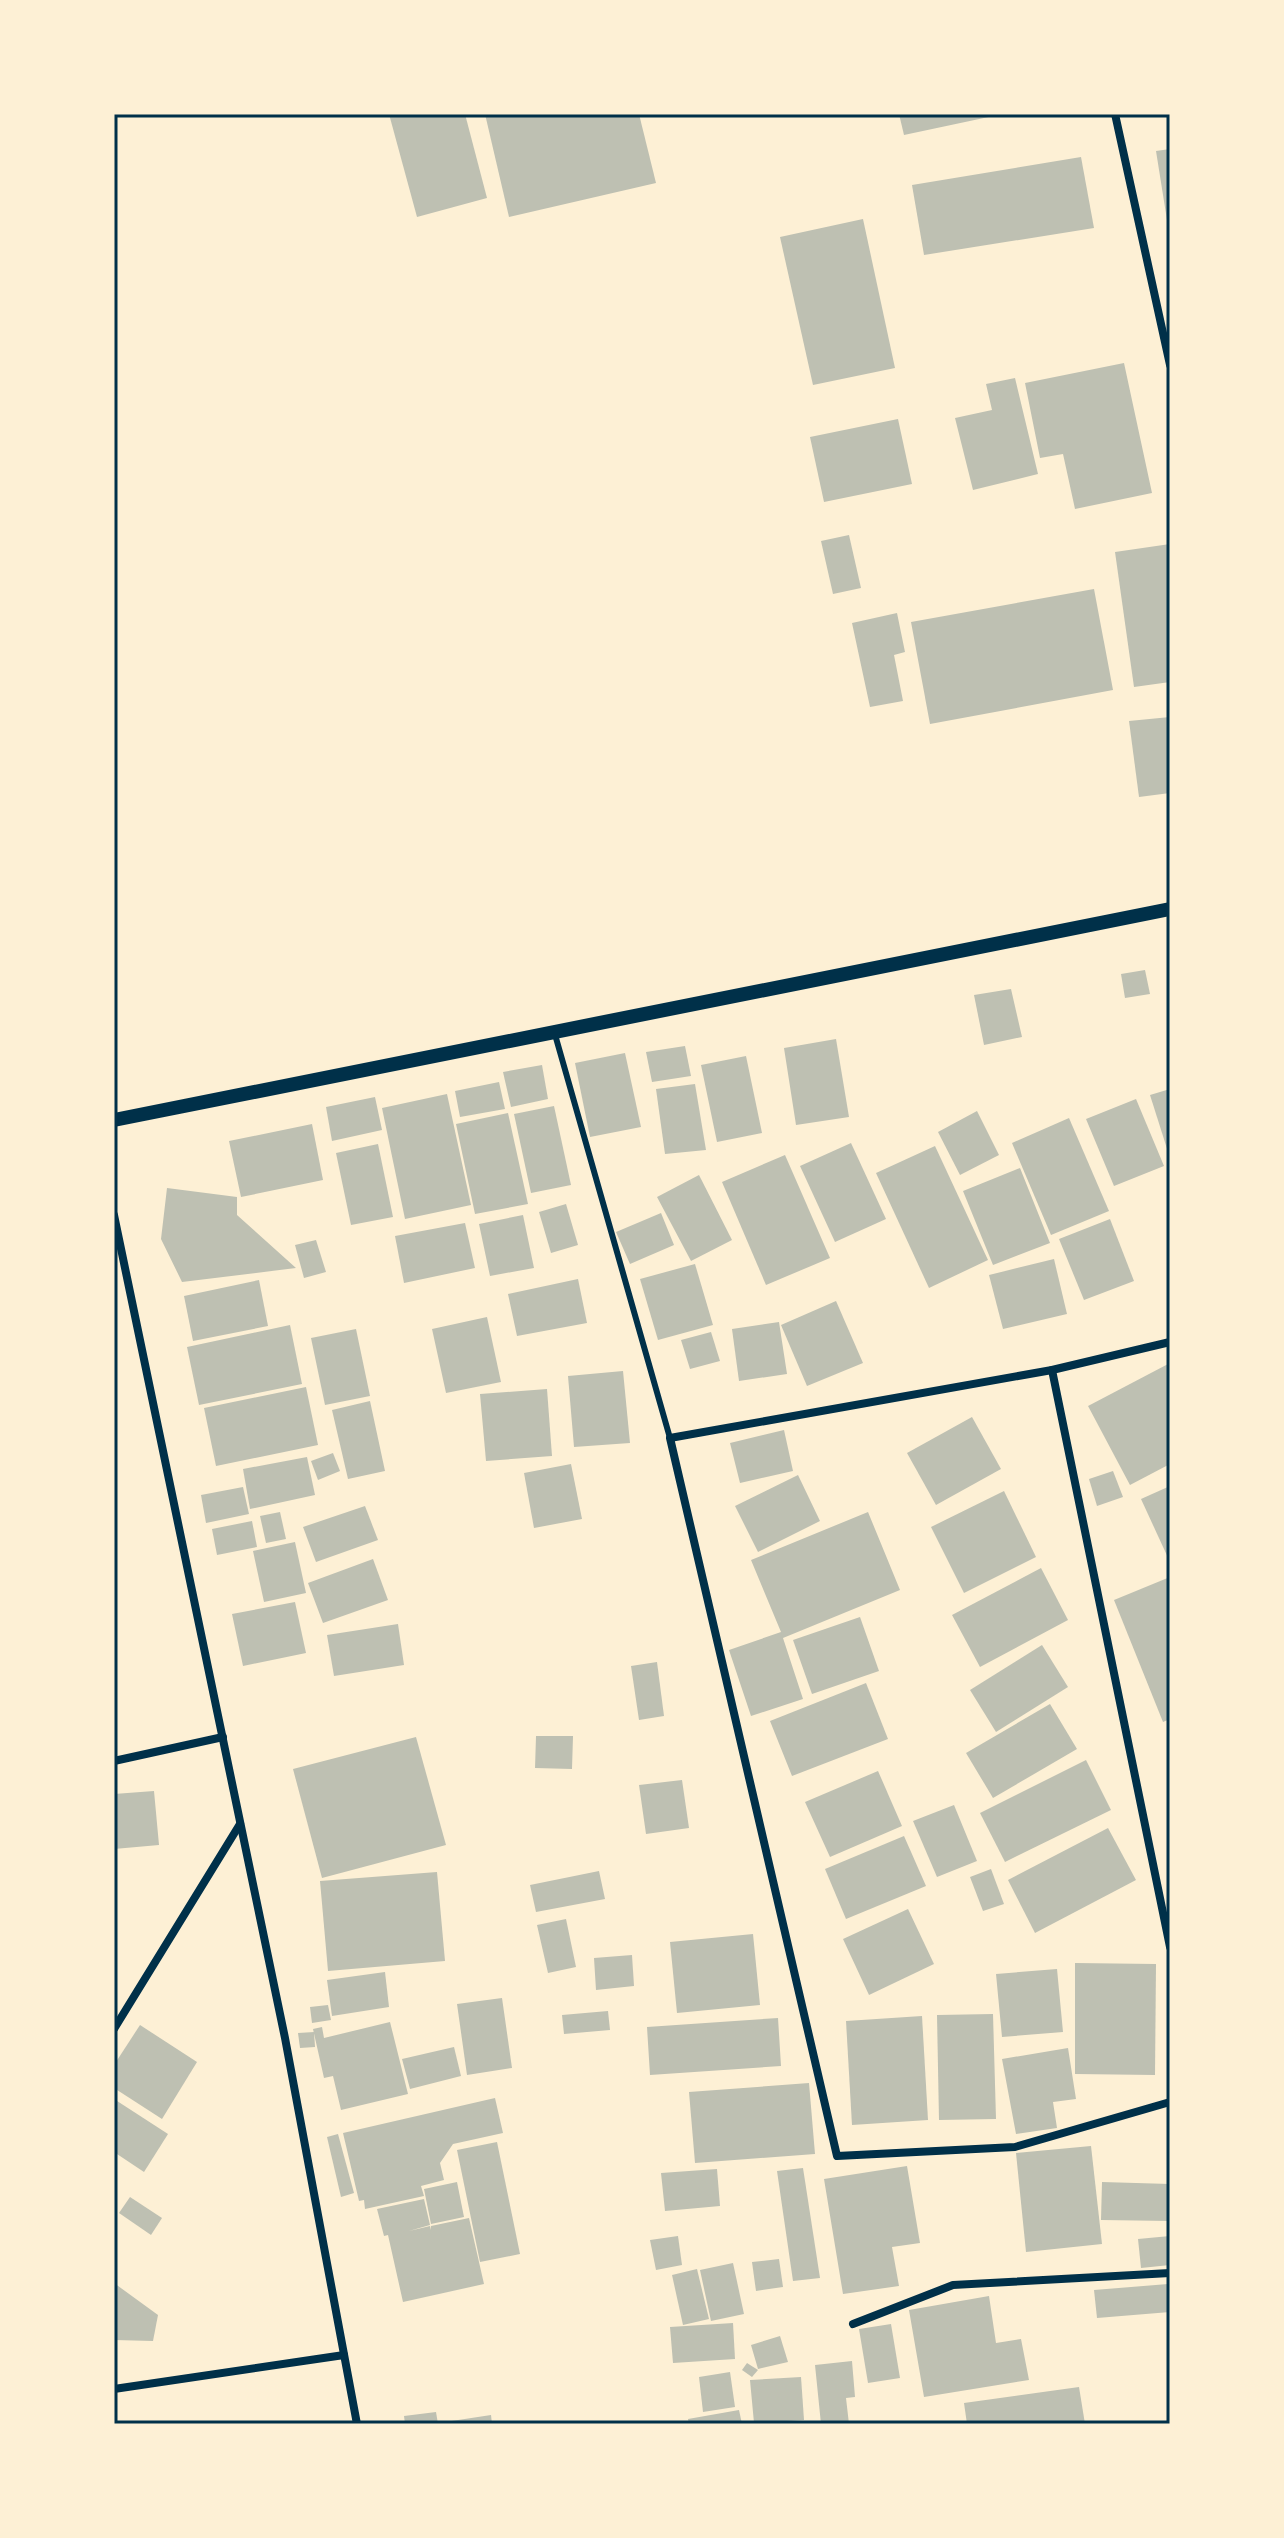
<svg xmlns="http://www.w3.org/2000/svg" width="1284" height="2538" viewBox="0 0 1284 2538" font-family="'Exo 2',sans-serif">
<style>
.building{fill:#bec0b2}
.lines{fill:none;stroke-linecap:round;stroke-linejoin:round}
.service{stroke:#003049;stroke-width:6}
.minor{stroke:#003049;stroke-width:8}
.tertiary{stroke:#003049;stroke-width:14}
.neatline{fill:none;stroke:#003049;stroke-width:3}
</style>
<rect width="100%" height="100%" fill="#fdf0d5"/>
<g class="building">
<polygon points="389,114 465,114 487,198 417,217"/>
<polygon points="485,114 639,114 656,183 509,217"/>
<polygon points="899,114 998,114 998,115 904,135"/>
<polygon points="1170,149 1170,220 1167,220 1156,151"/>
<polygon points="1081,157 1094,228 924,255 912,185"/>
<polygon points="863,219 895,368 813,385 780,237"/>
<polygon points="1124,363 1152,493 1075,509 1063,454 1040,458 1025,383"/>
<polygon points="1015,378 1038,474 973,490 955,418 992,410 986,384"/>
<polygon points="898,419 912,484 824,502 810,437"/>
<polygon points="849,535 861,588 833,594 821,541"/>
<polygon points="1170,544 1170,682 1134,687 1115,552"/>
<polygon points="1094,589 1113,690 930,724 911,622"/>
<polygon points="897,613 905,652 894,655 903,701 870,707 852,623"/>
<polygon points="1170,717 1170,793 1139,797 1129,721"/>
<polygon points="1145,970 1150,994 1125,998 1121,974"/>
<polygon points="1011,989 1022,1037 984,1045 974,995"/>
<polygon points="836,1039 849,1117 796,1125 784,1048"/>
<polygon points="685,1046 691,1076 652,1082 646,1052"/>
<polygon points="625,1053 641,1127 590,1137 575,1063"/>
<polygon points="746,1056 762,1133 717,1142 701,1065"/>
<polygon points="542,1065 548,1099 511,1107 503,1072"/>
<polygon points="499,1082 505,1109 460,1117 455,1091"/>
<polygon points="695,1084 706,1150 665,1154 656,1089"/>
<polygon points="1170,1089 1170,1155 1169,1155 1150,1095"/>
<polygon points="447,1094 471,1205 405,1219 382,1108"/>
<polygon points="375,1097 382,1130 332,1141 326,1107"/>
<polygon points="1136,1099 1164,1166 1114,1186 1086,1119"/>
<polygon points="554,1106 571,1185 531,1193 514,1114"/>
<polygon points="977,1111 999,1155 960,1175 938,1132"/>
<polygon points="508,1113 528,1204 475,1214 456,1124"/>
<polygon points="1069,1118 1109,1211 1051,1235 1012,1143"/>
<polygon points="312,1124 323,1180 241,1197 229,1141"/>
<polygon points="851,1143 886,1219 835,1242 800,1166"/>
<polygon points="378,1144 393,1217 351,1225 336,1153"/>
<polygon points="935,1146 988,1260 929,1288 876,1173"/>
<polygon points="785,1155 830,1258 766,1285 722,1182"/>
<polygon points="1020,1168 1050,1243 993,1265 963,1191"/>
<polygon points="699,1175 732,1240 691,1261 657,1197"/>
<polygon points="167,1188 237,1197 237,1215 296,1268 182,1282 161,1239"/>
<polygon points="566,1204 578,1245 551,1253 539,1212"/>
<polygon points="661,1213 674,1245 630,1264 616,1232"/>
<polygon points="523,1215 534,1268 490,1276 479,1224"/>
<polygon points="1110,1219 1134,1281 1084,1300 1059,1239"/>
<polygon points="465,1223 475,1268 404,1283 395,1236"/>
<polygon points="316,1240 326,1272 304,1278 295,1245"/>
<polygon points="1054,1259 1067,1314 1003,1329 989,1275"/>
<polygon points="695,1264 713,1325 658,1340 640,1279"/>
<polygon points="578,1279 587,1323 517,1336 508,1294"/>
<polygon points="259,1280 268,1326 193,1341 184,1296"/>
<polygon points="836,1301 863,1363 807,1386 781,1325"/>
<polygon points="487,1317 501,1382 446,1393 432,1329"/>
<polygon points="779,1322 787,1374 739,1381 732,1329"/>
<polygon points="290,1325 302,1384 199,1405 187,1347"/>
<polygon points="356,1329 370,1396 325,1405 311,1338"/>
<polygon points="711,1332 720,1361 690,1369 681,1340"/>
<polygon points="1170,1363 1170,1464 1130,1485 1088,1406"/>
<polygon points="623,1371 630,1443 574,1447 568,1376"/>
<polygon points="306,1387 318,1445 216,1466 204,1408"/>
<polygon points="547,1389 552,1456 486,1461 480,1394"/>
<polygon points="370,1401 385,1471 348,1479 332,1410"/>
<polygon points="972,1417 1001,1469 936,1505 907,1453"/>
<polygon points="784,1430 793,1471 740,1483 730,1443"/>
<polygon points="333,1453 340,1471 318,1480 311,1461"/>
<polygon points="307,1457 315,1495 250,1509 243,1469"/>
<polygon points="571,1464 582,1519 534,1528 524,1473"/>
<polygon points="1113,1471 1123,1497 1097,1506 1089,1479"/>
<polygon points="798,1475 820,1521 758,1552 735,1506"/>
<polygon points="1170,1486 1170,1562 1141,1499"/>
<polygon points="243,1487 249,1514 206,1523 201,1495"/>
<polygon points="1004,1491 1036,1557 964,1593 931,1527"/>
<polygon points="365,1506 378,1540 316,1562 303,1527"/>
<polygon points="280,1512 286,1539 266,1543 260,1516"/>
<polygon points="868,1512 900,1590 783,1638 803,1699 751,1716 729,1650 781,1632 751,1560"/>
<polygon points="252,1521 257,1547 217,1555 212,1529"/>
<polygon points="295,1542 306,1593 264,1602 253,1551"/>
<polygon points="373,1559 388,1600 323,1623 308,1583"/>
<polygon points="1041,1568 1068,1620 980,1667 952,1615"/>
<polygon points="1170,1577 1170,1719 1163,1722 1114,1600"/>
<polygon points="295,1602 306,1653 243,1666 232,1614"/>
<polygon points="860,1617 879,1671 812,1694 793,1640"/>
<polygon points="398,1624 404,1665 334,1676 327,1635"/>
<polygon points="1042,1645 1068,1687 996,1732 970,1690"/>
<polygon points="657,1662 664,1716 639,1720 631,1666"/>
<polygon points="866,1683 888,1739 792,1776 770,1721"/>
<polygon points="1050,1704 1077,1749 993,1798 966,1753"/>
<polygon points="536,1736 573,1736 572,1769 535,1768"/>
<polygon points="416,1737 446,1845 322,1878 293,1769"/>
<polygon points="1086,1760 1111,1810 1005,1862 980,1813"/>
<polygon points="878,1771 902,1826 830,1857 805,1802"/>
<polygon points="682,1780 689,1828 646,1834 639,1785"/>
<polygon points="154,1791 159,1845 114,1849 114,1794"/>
<polygon points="954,1805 977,1861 937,1877 913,1821"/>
<polygon points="1108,1828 1136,1880 1035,1933 1008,1880"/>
<polygon points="904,1836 926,1886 846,1919 825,1869"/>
<polygon points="991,1869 1004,1904 983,1911 970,1877"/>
<polygon points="599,1871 605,1899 536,1912 530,1885"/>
<polygon points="437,1872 445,1961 328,1971 320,1881"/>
<polygon points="908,1909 934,1964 869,1995 843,1939"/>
<polygon points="566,1919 576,1967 548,1973 537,1925"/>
<polygon points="753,1934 760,2005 677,2013 670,1942"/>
<polygon points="632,1955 634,1986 596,1990 594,1958"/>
<polygon points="1075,1963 1156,1964 1155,2075 1075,2074"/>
<polygon points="1057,1969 1063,2032 1002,2037 996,1974"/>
<polygon points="385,1972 389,2007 332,2016 327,1980"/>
<polygon points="502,1998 512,2068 467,2075 457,2004"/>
<polygon points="328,2005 331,2020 312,2023 310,2007"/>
<polygon points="608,2011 610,2030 564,2034 562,2015"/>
<polygon points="993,2014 996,2119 939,2120 937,2015"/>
<polygon points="922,2016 928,2120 852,2125 846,2021"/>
<polygon points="778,2018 781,2066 650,2075 647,2027"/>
<polygon points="390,2022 408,2094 341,2110 333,2076 324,2078 313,2029 322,2027 324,2038"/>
<polygon points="140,2025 197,2062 162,2119 114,2088 114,2065"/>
<polygon points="314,2032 315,2047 300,2048 298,2033"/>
<polygon points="454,2047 461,2076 410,2089 402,2059"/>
<polygon points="1068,2048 1076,2099 1053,2102 1057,2128 1016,2134 1002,2059"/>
<polygon points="809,2083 815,2154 695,2163 689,2092"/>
<polygon points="495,2098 503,2133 453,2144 440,2163 444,2180 421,2186 424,2196 365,2209 364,2200 359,2201 343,2133"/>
<polygon points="114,2099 168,2134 144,2172 114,2152"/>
<polygon points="338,2134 354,2193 341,2197 327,2137"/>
<polygon points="497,2142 520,2254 480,2262 457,2150"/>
<polygon points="1091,2146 1102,2244 1026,2252 1016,2153"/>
<polygon points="907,2166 920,2243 892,2247 899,2286 843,2294 824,2179"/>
<polygon points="803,2168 820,2278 793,2281 777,2171"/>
<polygon points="717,2169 720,2206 665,2211 661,2173"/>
<polygon points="457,2182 464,2217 431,2224 424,2189"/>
<polygon points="1102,2182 1170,2184 1170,2221 1101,2220"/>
<polygon points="130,2197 162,2218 151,2235 119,2213"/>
<polygon points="424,2199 430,2225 409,2231 430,2226 431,2230 431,2226 469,2218 484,2284 403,2302 388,2235 384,2236 377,2209"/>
<polygon points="678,2236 682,2265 656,2270 650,2240"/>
<polygon points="1170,2236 1170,2265 1141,2268 1138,2239"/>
<polygon points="779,2259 783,2287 756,2291 752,2262"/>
<polygon points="733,2263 744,2314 711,2321 700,2270"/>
<polygon points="697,2269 709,2319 683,2325 672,2275"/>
<polygon points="114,2283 158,2315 153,2341 114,2340"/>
<polygon points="1168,2284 1170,2312 1097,2318 1094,2290"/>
<polygon points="989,2296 996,2343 1021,2339 1029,2380 924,2397 909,2310"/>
<polygon points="733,2323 735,2359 673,2363 670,2327"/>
<polygon points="891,2324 900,2378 868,2383 859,2329"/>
<polygon points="780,2336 788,2362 758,2369 751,2345"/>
<polygon points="852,2361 855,2397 846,2398 849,2424 821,2424 815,2365"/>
<polygon points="747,2363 758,2370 752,2377 742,2370"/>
<polygon points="730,2372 735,2407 703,2412 699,2377"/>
<polygon points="801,2377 804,2420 754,2423 750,2380"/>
<polygon points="1079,2387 1085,2424 967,2424 964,2403"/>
<polygon points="739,2410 742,2424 689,2424 688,2419"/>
<polygon points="436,2412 438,2424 405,2424 404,2416"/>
<polygon points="491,2415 492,2424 445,2424 445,2422"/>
</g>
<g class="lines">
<polyline class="service" points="554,1031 670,1438"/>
<g class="minor">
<polyline points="1115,114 1170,365"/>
<polyline points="114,1215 285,2038 357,2424"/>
<polyline points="1170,1342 1052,1370 670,1438 837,2156 1015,2147 1170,2102"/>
<polyline points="1052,1370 1170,1947"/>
<polyline points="114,1761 223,1737"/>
<polyline points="114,2029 240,1824"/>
<polyline points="853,2324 953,2285 1170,2273"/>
<polyline points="114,2389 344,2355"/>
</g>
<polyline class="tertiary" points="114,1120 1170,909"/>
</g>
<rect width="1284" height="2538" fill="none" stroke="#fdf0d5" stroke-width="232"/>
<rect x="116" y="116" width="1052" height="2306" class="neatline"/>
</svg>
